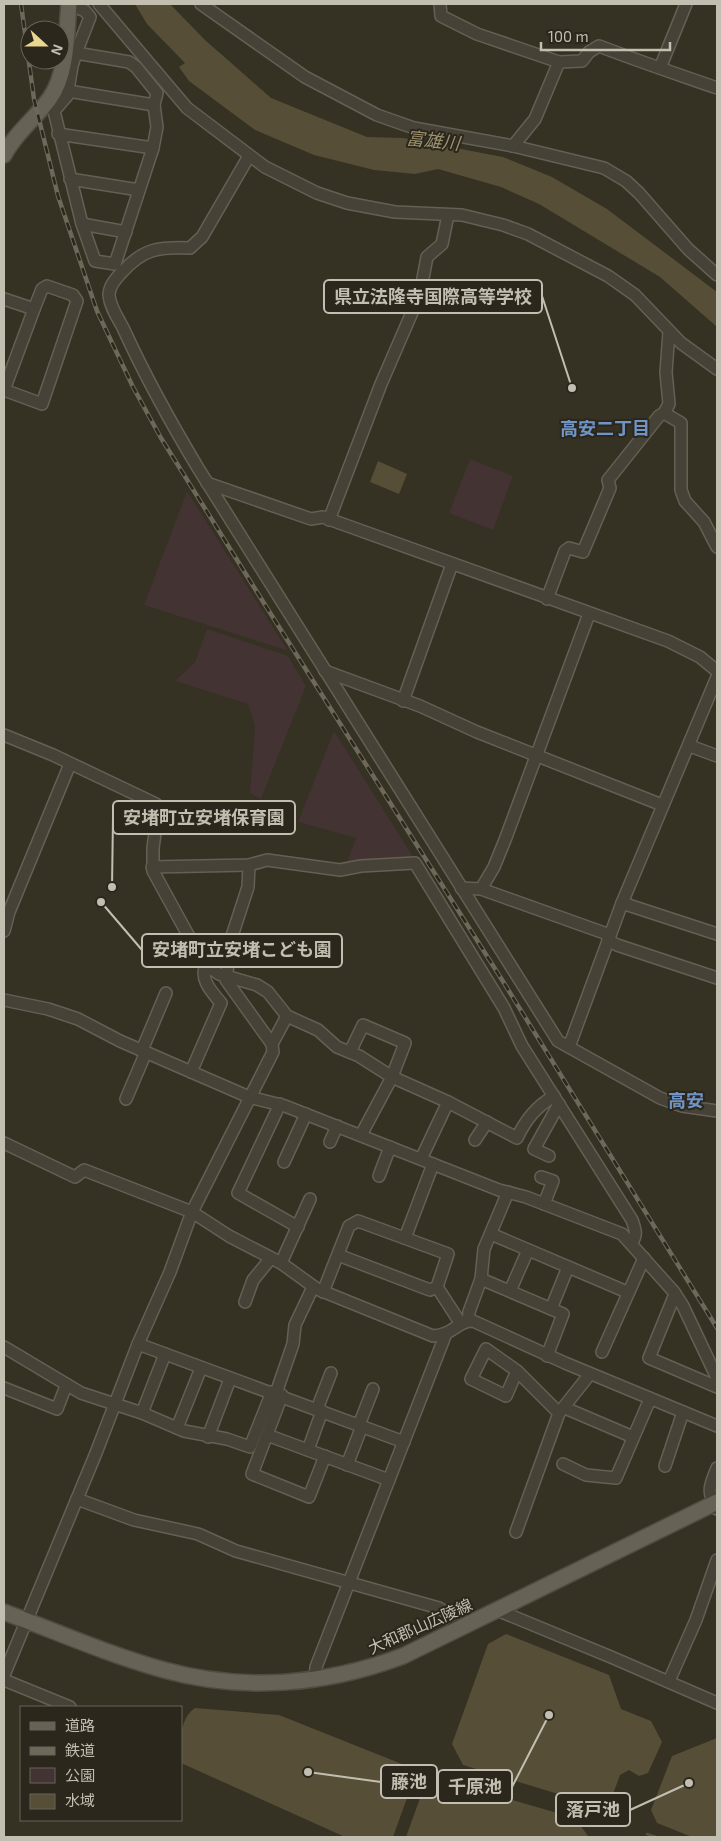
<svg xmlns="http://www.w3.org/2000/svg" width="721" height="1841" viewBox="0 0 721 1841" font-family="'Exo 2','Noto Sans JP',sans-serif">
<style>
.green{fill:#433332}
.water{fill:#564e36}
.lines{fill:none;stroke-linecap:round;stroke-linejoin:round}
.stream{stroke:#564e36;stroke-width:2.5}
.minor-casing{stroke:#646054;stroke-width:14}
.major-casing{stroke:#4f4c40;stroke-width:18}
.minor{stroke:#464237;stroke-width:11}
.major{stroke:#666255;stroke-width:15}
.rail-casing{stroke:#6d6859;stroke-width:4.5}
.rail{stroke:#2b271c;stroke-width:2.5;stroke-dasharray:8;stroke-linecap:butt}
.labels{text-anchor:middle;stroke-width:4;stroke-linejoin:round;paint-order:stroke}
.street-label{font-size:16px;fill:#c2bfb1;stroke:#2b271c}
.water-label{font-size:18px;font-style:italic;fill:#9d916f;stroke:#2b271c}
.neighbourhood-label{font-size:18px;font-weight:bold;fill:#7194c7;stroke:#2b271c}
.leader{fill:none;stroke:#c2bfb1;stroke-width:2}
.callout-dot{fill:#c2bfb1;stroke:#2b271c;stroke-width:2}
.callout{fill:#2b271c;stroke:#c2bfb1;stroke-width:2}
.callout-label{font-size:18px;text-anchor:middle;font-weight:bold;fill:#c2bfb1}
</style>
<rect width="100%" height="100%" fill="#353123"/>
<g class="green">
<polygon points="470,459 513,476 493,530 449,513"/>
<polygon points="187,491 288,651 289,651 144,605"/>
<polygon points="207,629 288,656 306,686 261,799 250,793 255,726 248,704 175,681 195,662"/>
<polygon points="334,731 415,860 347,862 356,838 298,822"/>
</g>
<g class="water">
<polygon points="135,4 170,4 205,40 271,98 367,137 403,138 503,157 552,177 607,209 717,292 717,327 660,277 539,204 501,187 438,169 415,174 374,170 314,155 255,130 189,81 179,67 185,63 147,24"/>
<polygon points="378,461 407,474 399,494 370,482"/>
<polygon points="506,1634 609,1675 621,1709 651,1721 662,1742 648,1773 639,1776 629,1770 620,1775 609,1805 601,1807 463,1765 452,1744 488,1644"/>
<path d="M195 1708 279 1715 412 1768 415 1776 393 1837H345L181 1763C181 1744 178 1720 195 1708Z"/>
<polygon points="717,1738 717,1837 692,1837 657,1823 651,1810 672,1756"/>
<polygon points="442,1780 575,1818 588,1836 406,1837 424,1787"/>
</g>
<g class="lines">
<polyline class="stream" points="647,1834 656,1837"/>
<g class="minor-casing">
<g id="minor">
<polyline points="69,4 85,11 90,17 76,53 129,62 136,67 157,93 154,105 157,127 153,148 115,264 95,261 82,224 54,111 67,96 72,66 76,53"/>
<polyline points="99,4 187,108 265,167 317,193 347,203 395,212 462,215 503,225 528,234 608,276 635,295 681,343 717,369"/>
<polyline points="201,4 305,77 377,115 414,128 513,146 604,168 626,181 639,193 688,249 717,275"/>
<path d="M440 4 441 16 477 34 559 62 582 61 589 52 599 46C638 61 677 74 717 88"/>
<polyline points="660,68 686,4"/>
<polyline points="68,91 154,105"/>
<polyline points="58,134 153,148"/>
<polyline points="513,146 535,119 559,62"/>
<path d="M249 156 202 237 190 248C159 247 144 248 122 272 116 278 109 286 109 295 110 308 119 319 124 330 146 378 171 423 198 468L558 1041 660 1098 682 1106 717 1111"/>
<polyline points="70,179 139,190"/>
<polyline points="82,224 126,232"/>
<polyline points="4,299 34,309 42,289 47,286 73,295 77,301 42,404 4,390"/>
<polyline points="4,390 34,309"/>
<polyline points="664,413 681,423 681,490 685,501 704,522 717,547"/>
<polyline points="207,483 311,519 323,517 668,641 700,657 717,671"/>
<polyline points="329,520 381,384 420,294 427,257 442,244 448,215"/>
<polyline points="547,599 565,551 569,548 583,552 610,488 608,480 659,416 664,413 669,404 666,372 669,332"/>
<polyline points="325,671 420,706 477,732 662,805"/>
<polyline points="403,701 452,564"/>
<path d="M4 735 53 755 156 804 158 811 153 848V871L204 964 219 974 257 985 268 992 287 1016 318 1030 337 1047 359 1056 392 1077 448 1102 517 1138C526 1119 536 1107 554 1096"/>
<polyline points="690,746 717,756"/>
<path d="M152 867 249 865 267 860 340 870 361 866 415 863 504 1008 522 1046 632 1220C635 1229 638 1235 631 1243"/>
<polyline points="461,888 481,889 610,935"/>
<polyline points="481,889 494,867 505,840 589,614"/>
<polyline points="622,903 717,934"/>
<polyline points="4,931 9,912 70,764"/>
<polyline points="608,940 617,945 717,978"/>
<polyline points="4,1000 48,1009 78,1019 120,1041 249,1097 285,1106 499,1190 526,1197 622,1234 674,1292 683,1306 717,1378"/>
<polyline points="272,1044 287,1016"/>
<polyline points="569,1047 622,903 717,677"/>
<polyline points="142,1050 166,993"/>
<polyline points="350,1052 363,1025 405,1043 392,1077 361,1135"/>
<path d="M191 1072 221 1003C212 992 199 979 206 965"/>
<polyline points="126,1099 146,1052"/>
<polyline points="280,1104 238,1193 298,1227"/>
<polyline points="475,1140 487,1122"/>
<polyline points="330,1142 337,1126"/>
<path d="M4 1143 75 1177 84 1170 192 1212 229 1236 281 1263 317 1289 433 1336C454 1335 458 1320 473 1321L565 1363 717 1426"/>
<polyline points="549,1156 534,1149 559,1104"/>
<polyline points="421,1159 448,1102"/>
<polyline points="284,1162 306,1114"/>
<polyline points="379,1176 390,1147"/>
<polyline points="541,1177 553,1181 544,1204"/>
<polyline points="491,1234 627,1292"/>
<polyline points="405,1238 433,1164"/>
<polyline points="281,1263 310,1199"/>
<polyline points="481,1279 563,1314 547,1356"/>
<polyline points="437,1287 461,1324"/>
<polyline points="510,1291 528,1250"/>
<polyline points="323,1292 349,1226 358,1221 448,1254 437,1287 430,1290 338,1255"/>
<polyline points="675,1294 649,1358 717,1387"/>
<polyline points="245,1302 253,1280 271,1258"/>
<polyline points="551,1309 568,1267"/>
<polyline points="468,1321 469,1312 481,1279 484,1249 508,1192"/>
<polyline points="138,1344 404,1442"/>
<polyline points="4,1347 81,1393 142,1413 184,1431 227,1439 250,1447 272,1392"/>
<polyline points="602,1352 644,1258"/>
<polyline points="517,1371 506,1396 471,1379 486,1349 517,1371 559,1413"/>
<polyline points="4,1388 57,1409 66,1386"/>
<polyline points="276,1393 293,1344 295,1325 313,1287"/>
<polyline points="282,1395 252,1474 309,1497 325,1456"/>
<polyline points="565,1408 633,1437"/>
<polyline points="317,1409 331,1373"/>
<polyline points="142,1413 165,1354"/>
<polyline points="359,1425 373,1389"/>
<polyline points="177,1428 201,1368"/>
<polyline points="267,1435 389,1480"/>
<polyline points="208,1437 230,1379"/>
<polyline points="308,1450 322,1411"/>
<polyline points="563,1464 586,1475 616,1478 650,1399"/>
<polyline points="347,1465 362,1426"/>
<polyline points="665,1466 683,1412"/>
<path d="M717 1468C710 1486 706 1491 717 1509"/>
<polyline points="77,1499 134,1520 198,1534 236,1551 439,1608 448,1613 456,1629"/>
<polyline points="516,1532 559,1413 590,1374"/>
<polyline points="497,1610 611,1657 717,1703"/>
<polyline points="4,1675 96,1453 138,1344 170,1272 192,1212 273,1052 272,1044 226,980 231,939 248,887 249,865"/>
<polyline points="4,1680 70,1707"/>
<polyline points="315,1680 316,1667 445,1336"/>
<polyline points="669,1681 696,1620 717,1560"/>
</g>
</g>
<g class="major-casing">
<g id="major">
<path d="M4 155C16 132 36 118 50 98 68 72 66 34 69 4"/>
<path d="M4 1612C57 1632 110 1655 164 1670 244 1692 326 1685 403 1656L717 1502"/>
</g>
</g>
<use href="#minor" class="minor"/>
<use href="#major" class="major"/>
<g class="rail-casing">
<polyline id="rail" points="21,4 34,99 58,196 97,311 133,387 161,438 262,600 504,983 717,1328"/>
</g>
<use href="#rail" class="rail"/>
</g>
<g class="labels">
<g class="street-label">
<text transform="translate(420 1626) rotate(-24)" y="6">大和郡山広陵線</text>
</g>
<g class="water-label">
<text transform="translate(433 141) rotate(6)" y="6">富雄川</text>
</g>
<g class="neighbourhood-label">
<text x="605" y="435">高安二丁目</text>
<text x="686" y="1107">高安</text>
</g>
</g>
<path class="leader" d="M572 388L542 296M112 887L113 817M101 902L142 950M308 1772L381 1782M549 1715L512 1787M689 1783L630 1810"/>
<g class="callout-dot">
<circle cx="572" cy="388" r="5"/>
<circle cx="112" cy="887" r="5"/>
<circle cx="101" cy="902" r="5"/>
<circle cx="308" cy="1772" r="5"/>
<circle cx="549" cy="1715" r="5"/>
<circle cx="689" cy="1783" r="5"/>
</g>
<g class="callout">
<rect x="324" y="280" width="218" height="33" rx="5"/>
<rect x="113" y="801" width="182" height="33" rx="5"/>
<rect x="142" y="934" width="200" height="33" rx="5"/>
<rect x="381" y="1765" width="56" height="33" rx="5"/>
<rect x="438" y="1770" width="74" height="33" rx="5"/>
<rect x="556" y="1793" width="74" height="33" rx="5"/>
</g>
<g class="callout-label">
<text x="433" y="303">県立法隆寺国際高等学校</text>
<text x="204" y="824">安堵町立安堵保育園</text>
<text x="242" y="956">安堵町立安堵こども園</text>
<text x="409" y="1788">藤池</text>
<text x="475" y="1793">千原池</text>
<text x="593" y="1816">落戸池</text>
</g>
<rect width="721" height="1841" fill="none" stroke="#c2bfb1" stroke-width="10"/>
<rect x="20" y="1706" width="162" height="115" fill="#2b271c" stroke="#676458"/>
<rect x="30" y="1722" width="25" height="8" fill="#666255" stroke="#676458"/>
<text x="65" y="1731" font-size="15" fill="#c2bfb1">道路</text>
<rect x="30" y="1747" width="25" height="8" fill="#6d6859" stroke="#676458"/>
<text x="65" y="1756" font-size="15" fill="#c2bfb1">鉄道</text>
<rect x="30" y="1768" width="25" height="15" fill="#433332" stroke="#676458"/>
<text x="65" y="1781" font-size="15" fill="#c2bfb1">公園</text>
<rect x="30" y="1794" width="25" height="15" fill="#564e36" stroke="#676458"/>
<text x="65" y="1806" font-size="15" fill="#c2bfb1">水域</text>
<g transform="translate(45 45) rotate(111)"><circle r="24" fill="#2b271c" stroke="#676458"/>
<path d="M0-4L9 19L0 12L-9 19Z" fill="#e9d690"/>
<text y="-8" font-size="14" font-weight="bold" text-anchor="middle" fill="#c2bfb1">N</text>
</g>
<path d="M541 42v8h129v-8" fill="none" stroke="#c2bfb1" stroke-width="2.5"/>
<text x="548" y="42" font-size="15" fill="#c2bfb1" stroke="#2b271c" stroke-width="4" paint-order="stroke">100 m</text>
</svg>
